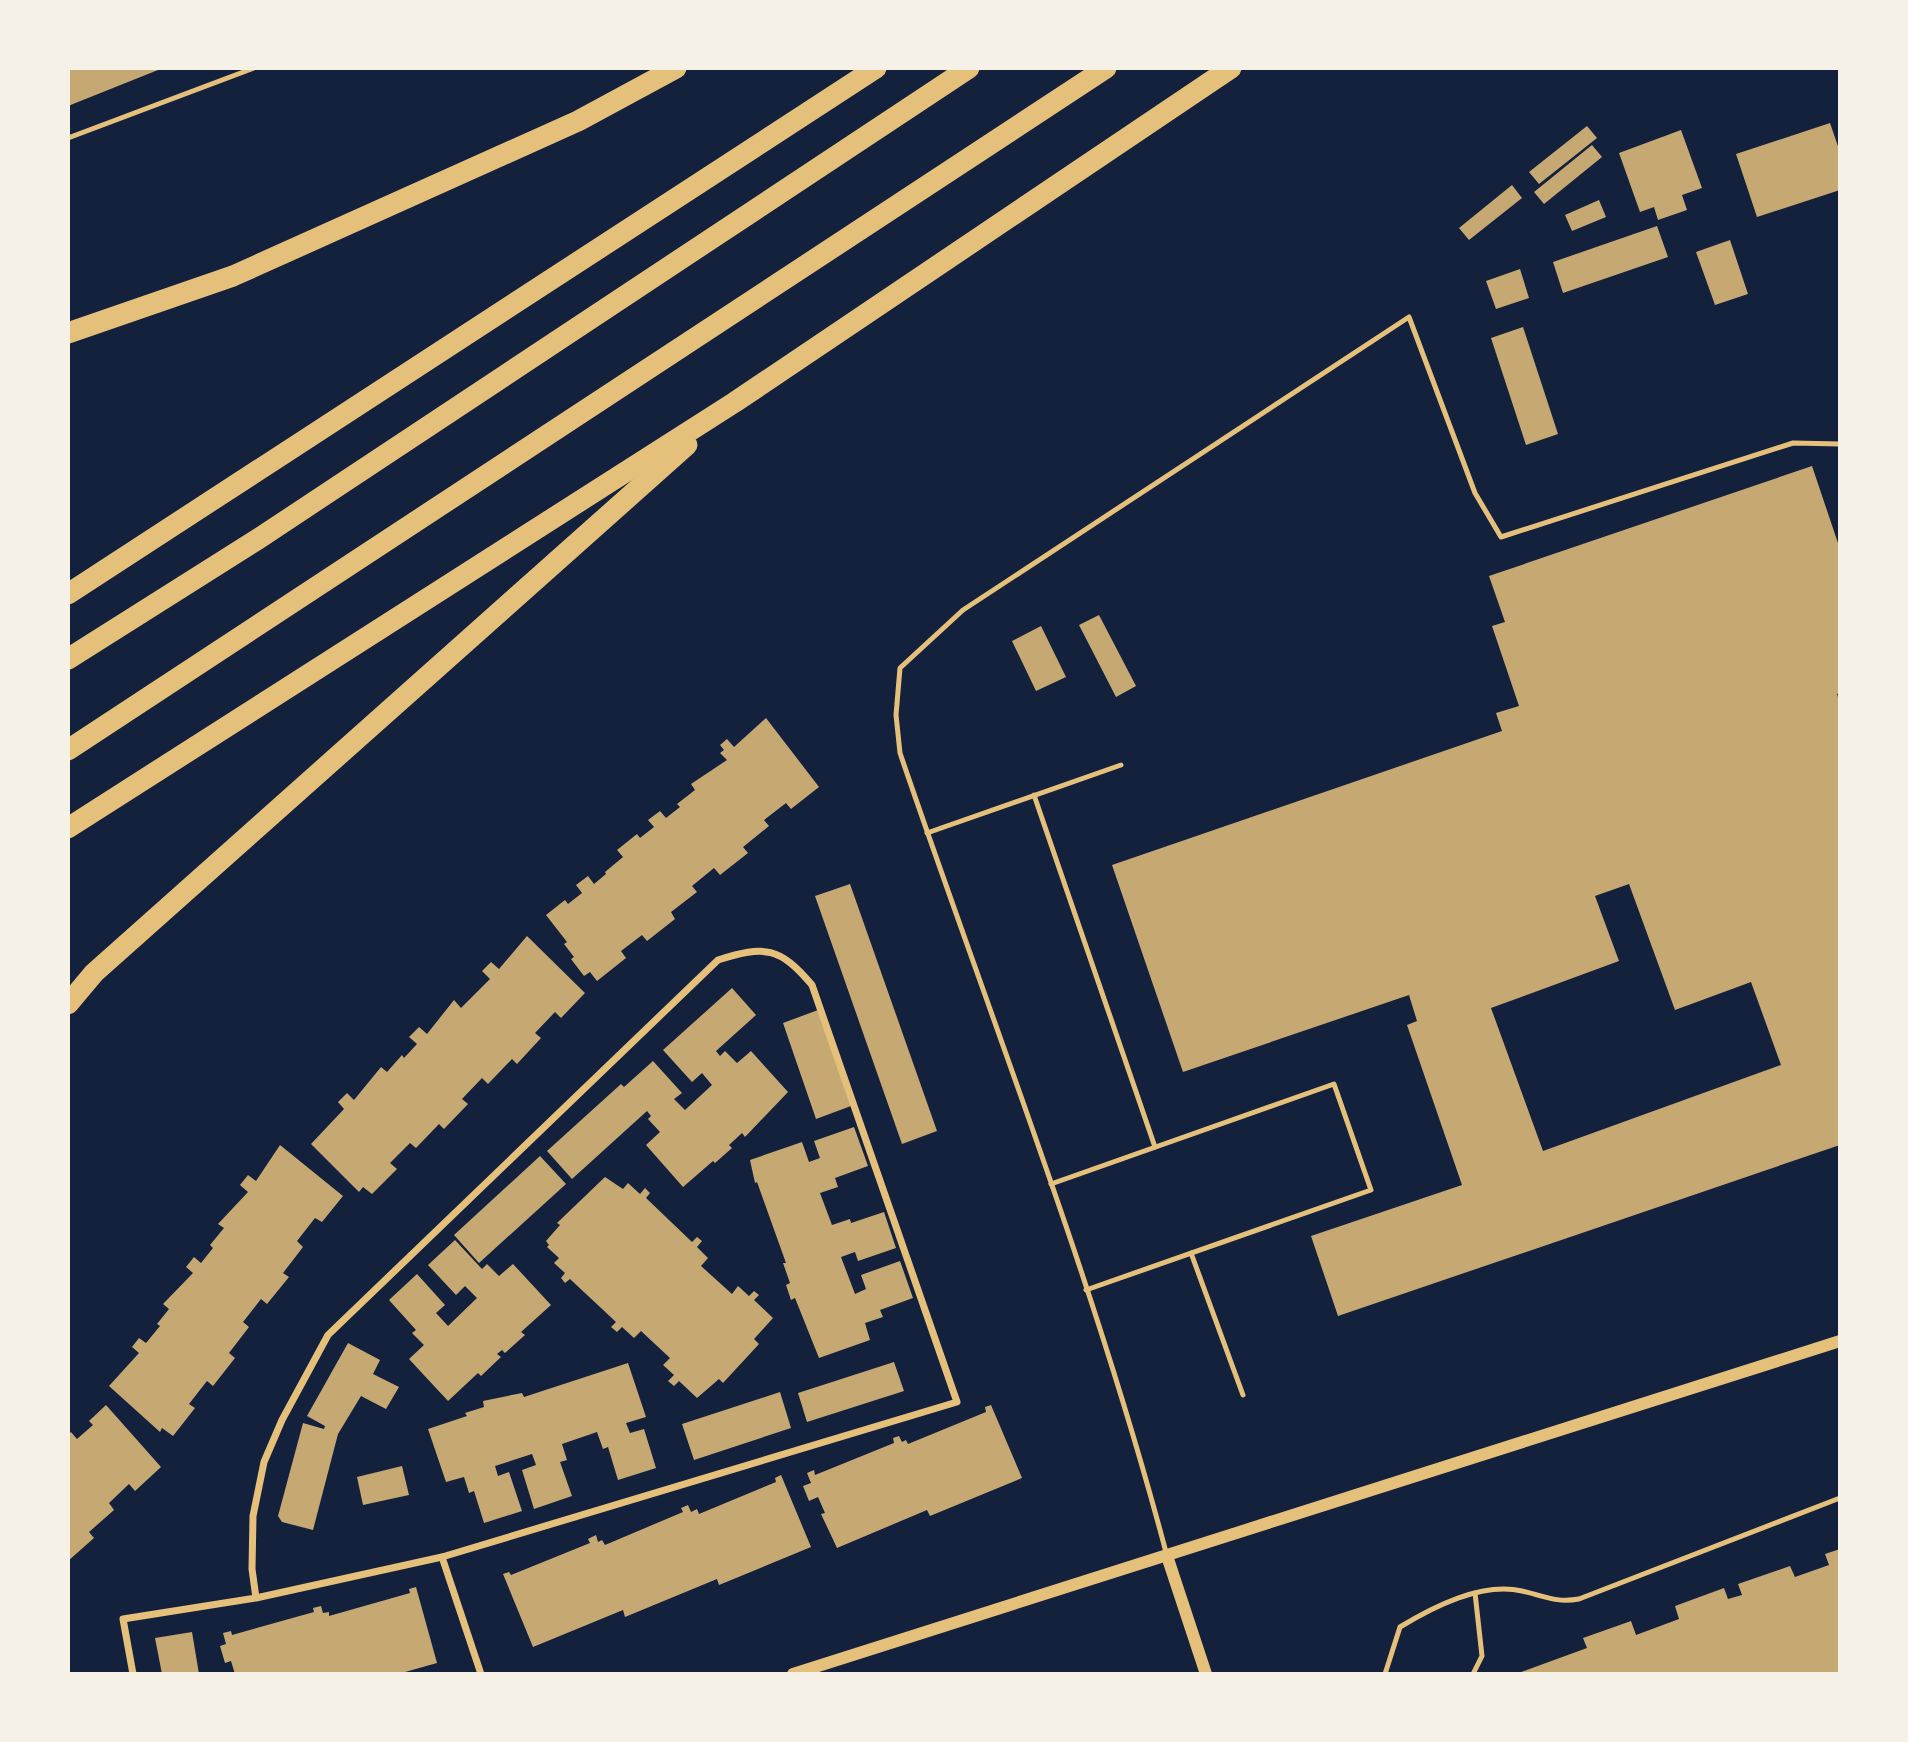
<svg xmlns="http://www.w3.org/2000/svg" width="1908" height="1742" viewBox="0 0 1908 1742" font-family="'Fira Sans',sans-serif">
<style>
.building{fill:#c6a872;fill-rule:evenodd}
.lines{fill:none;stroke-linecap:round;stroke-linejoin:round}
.service{stroke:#e5c07b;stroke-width:5}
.minor{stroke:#e5c07b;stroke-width:7}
.tertiary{stroke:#e5c07b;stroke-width:12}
.motorway{stroke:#e5c07b;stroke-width:21}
</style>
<rect width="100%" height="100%" fill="#14213d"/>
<g class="building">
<polygon points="68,68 163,68 68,106"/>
<polygon points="1830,123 1840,152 1840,190 1757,217 1736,154"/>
<polygon points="1587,126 1597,138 1539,184 1529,172"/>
<polygon points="1681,130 1702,188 1682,195 1687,210 1658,220 1654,207 1640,212 1619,153"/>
<polygon points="1592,145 1602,157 1544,204 1534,192"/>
<polygon points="1512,185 1522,198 1469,240 1459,228"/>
<polygon points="1599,200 1606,217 1572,231 1565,215"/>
<polygon points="1657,226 1668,257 1563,293 1553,262"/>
<polygon points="1730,240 1748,294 1715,305 1696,252"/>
<polygon points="1520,269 1529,298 1496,309 1486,281"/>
<polygon points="1523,327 1558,434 1526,445 1491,338"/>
<path d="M1812 466 1840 549V693L1837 694 1840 703V1145L1338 1316 1311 1236 1462 1185 1407 1025 1417 1021 1409 995 1183 1072 1112 865 1502 731 1496 713 1519 706 1492 626 1505 622 1489 576ZM1629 884 1675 1010 1751 982 1781 1065 1543 1151 1491 1008 1619 961 1595 896Z"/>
<polygon points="1099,615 1136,686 1116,697 1079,625"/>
<polygon points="1041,626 1066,677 1036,691 1012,641"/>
<polygon points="766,718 819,787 791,809 786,803 764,820 769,826 743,847 748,853 720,875 714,868 692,886 697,892 671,912 675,919 647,941 642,935 621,951 626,958 597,981 590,972 584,976 571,959 574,957 564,944 567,942 546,915 565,900 568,904 582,893 576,885 588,876 594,884 606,874 605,872 623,857 617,850 637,834 640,838 654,827 648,820 660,811 666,818 680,807 677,804 695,790 691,784 727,760 720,753 724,750 720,745 727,739 734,747"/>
<polygon points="850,884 937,1131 902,1144 815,896"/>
<polygon points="527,936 585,993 561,1018 555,1012 535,1033 541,1038 517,1064 512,1059 488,1084 482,1078 462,1099 468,1104 444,1129 439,1124 416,1148 410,1143 390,1163 397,1169 372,1194 363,1187 359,1192 311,1144 344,1109 338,1102 347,1093 354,1100 381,1067 387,1072 402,1055 404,1058 417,1044 409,1037 419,1027 427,1034 454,1000 461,1008 490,979 482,971 491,962 499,969"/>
<polygon points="732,988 756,1015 716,1051 720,1056 725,1051 737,1063 751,1051 788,1092 745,1137 742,1133 729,1145 732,1148 715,1163 713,1161 683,1187 646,1145 660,1132 648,1119 651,1116 647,1111 572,1179 547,1151 621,1084 624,1087 653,1061 682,1093 674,1099 685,1110 712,1085 702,1073 692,1082 663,1050"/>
<polygon points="818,1010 851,1106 816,1119 783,1023"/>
<polygon points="854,1127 868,1166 835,1178 838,1187 820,1193 832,1225 850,1219 851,1223 884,1212 896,1248 858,1261 855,1252 841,1257 855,1294 866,1289 861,1275 900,1261 913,1298 880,1310 883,1317 865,1323 870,1340 819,1358 795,1298 791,1300 786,1285 790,1283 783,1263 786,1263 757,1182 755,1183 750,1160 802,1142 809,1162 820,1158 814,1141"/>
<polygon points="280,1145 343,1196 322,1222 315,1218 297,1241 303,1247 283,1273 289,1277 267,1304 261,1299 243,1322 249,1327 229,1353 235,1358 213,1386 207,1381 189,1404 195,1408 173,1436 162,1428 160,1432 109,1386 139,1353 132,1347 139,1338 146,1343 160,1326 157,1324 169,1309 163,1304 193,1273 186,1267 194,1257 201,1263 213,1248 210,1245 224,1228 218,1224 248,1192 240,1185 248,1175 256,1181"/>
<polygon points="540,1156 566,1184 479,1263 454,1235"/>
<polygon points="605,1177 623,1189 628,1183 640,1194 645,1188 650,1193 646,1198 692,1242 697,1237 702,1241 697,1247 708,1258 701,1266 732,1294 738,1286 749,1296 754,1291 759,1295 754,1300 773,1318 754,1339 759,1344 723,1383 719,1379 697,1398 679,1381 674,1386 668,1381 674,1375 663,1365 670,1358 641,1331 634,1338 622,1327 617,1332 611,1327 616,1322 570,1279 565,1283 561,1278 565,1273 554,1263 559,1258 547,1247 549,1245 546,1241 560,1225 557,1223"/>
<polygon points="455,1240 482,1269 487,1264 499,1276 513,1264 551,1305 521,1332 525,1335 505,1353 502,1350 497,1354 501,1357 481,1376 478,1373 448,1401 409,1359 424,1345 412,1333 416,1330 389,1300 417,1274 445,1305 436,1313 448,1326 477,1298 465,1286 456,1295 428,1265"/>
<polygon points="348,1343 380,1360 373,1374 399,1387 386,1409 361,1396 338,1434 313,1530 282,1522 278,1516 303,1423 324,1429 325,1426 307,1416"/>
<polygon points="894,1362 904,1391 807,1422 798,1393"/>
<polygon points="628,1363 646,1417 626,1423 630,1433 644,1429 656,1468 618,1480 608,1447 603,1449 597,1432 562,1444 567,1460 560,1462 572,1496 534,1509 522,1470 536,1465 532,1454 495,1466 498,1476 509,1472 522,1511 484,1523 474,1491 469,1493 464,1477 446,1482 428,1429 467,1416 465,1413 484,1407 483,1401 522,1393 524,1397"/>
<polygon points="780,1392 791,1428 694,1460 682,1424"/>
<polygon points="106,1405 161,1467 135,1491 129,1484 109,1503 114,1510 89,1532 94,1538 68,1561 68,1435 71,1432 77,1439 93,1425 89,1421"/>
<polygon points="991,1405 1022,1478 930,1516 927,1510 837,1548 821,1514 825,1513 818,1497 809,1501 803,1486 811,1483 807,1473 814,1470 815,1475 894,1443 893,1438 899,1436 902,1442 906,1440 908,1444 986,1412 985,1407"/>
<polygon points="402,1466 409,1495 363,1505 357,1477"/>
<polygon points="781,1475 811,1547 719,1585 717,1579 625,1617 623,1610 533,1647 503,1574 509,1572 511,1575 590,1543 588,1539 596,1535 598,1542 602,1540 605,1545 683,1512 681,1508 688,1505 691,1512 697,1509 699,1514 776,1482 775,1478"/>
<polygon points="1840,1549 1840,1674 1516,1674 1587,1648 1583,1638 1631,1621 1636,1635 1679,1619 1675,1606 1724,1588 1728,1599 1742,1595 1738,1584 1790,1566 1795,1577 1829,1565 1825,1554"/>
<polygon points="416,1587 437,1663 398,1674 235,1674 231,1661 225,1663 220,1646 226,1644 223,1633 231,1631 232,1635 314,1612 313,1608 321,1606 323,1613 329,1612 329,1616 410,1593 409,1589"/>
<polygon points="192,1632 199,1674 162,1674 155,1638"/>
</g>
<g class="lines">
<g class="service">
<polyline points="68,138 254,68"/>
<polyline points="1034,795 1155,1147"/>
<polyline points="927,833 1121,765"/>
<polyline points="1051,1184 1334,1084 1371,1190 1086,1290"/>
<polyline points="1191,1253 1243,1395"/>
<path d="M1167 1556C1095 1283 991 1020 900 753L896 715 900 668 963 610 1409 317 1475 493 1501 537 1793 443 1840 444"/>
<path d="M1385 1674 1400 1627C1433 1607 1481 1582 1522 1591 1545 1596 1555 1603 1579 1599L1840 1498"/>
<polyline points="1473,1674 1482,1656 1475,1593"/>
</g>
<g class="minor">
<polyline points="442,1557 481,1674"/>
<path d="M133 1674 123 1619 256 1598 442 1557 957 1402 812 985C780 947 765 945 718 960L328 1335 282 1420 264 1462 253 1516 252 1569 256 1598"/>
</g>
<g class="tertiary">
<polyline points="1167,1556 1206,1674"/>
<polyline points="793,1674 1840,1341"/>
</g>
<g class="motorway">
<polyline points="68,333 233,276 578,121 676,68"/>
<polyline points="68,594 876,68"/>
<polyline points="68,659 258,539 969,68"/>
<polyline points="68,750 1106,68"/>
<polyline points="68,828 735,402 1231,68"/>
<polyline points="68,1004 94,973 687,445"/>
</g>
</g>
<rect width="1908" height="1742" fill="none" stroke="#f6f1e7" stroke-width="140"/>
</svg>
